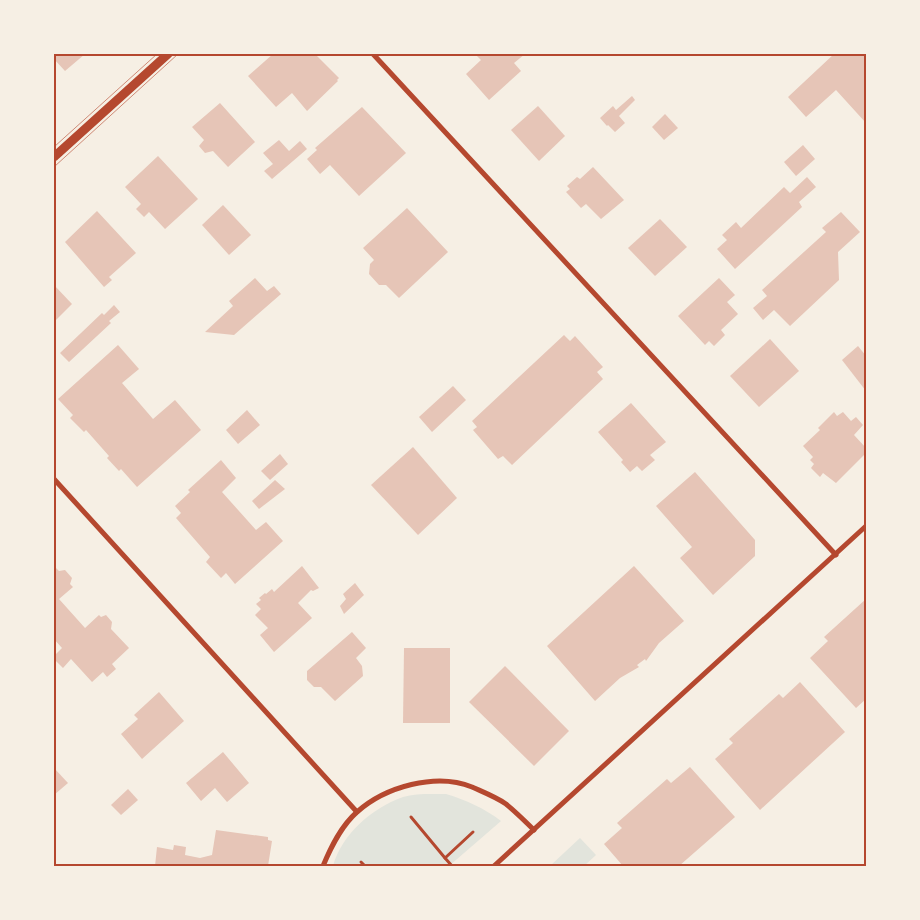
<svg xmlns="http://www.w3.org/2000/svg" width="920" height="920" viewBox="0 0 920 920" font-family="Overpass,sans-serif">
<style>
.green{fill:#e2e4dc}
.building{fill:#e6c5b7}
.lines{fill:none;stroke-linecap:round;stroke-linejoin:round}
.path{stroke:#b5482f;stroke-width:3}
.minor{stroke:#b5482f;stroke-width:5}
.tertiary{stroke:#b5482f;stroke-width:9}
.tram{stroke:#cf8b77;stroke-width:1}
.neatline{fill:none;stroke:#b5482f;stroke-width:2}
</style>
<rect width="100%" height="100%" fill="#f6efe4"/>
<g class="green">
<path d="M446 794C466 800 484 808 501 821L449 866H333C342 834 372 808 403 797 416 793 432 794 446 794Z"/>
<polygon points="580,838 596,855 584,866 550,866"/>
</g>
<g class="building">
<polygon points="54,54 85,54 65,71 54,59"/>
<polygon points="273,54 315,54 339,78 337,80 338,81 307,111 292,93 276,107 248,76"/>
<polygon points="475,54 525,54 514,63 521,71 489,100 466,74 481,60"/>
<polygon points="834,54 866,54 866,123 836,90 806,117 788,97"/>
<polygon points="632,96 635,100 619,116 625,123 615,132 608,125 607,126 600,118 613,106 616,110"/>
<polygon points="220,103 255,142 228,167 213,151 205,153 199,146 204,140 192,127"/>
<polygon points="538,106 565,136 539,161 511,130"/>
<polygon points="362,107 406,153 359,196 330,165 320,174 307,159 317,150 315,148"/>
<polygon points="665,114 678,128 664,140 652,127"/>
<polygon points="279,140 289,151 300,141 307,149 272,179 264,171 273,164 263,153"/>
<polygon points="803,145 815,159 796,176 784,162"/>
<polygon points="158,156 198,199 165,229 149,212 144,217 136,209 141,204 125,187"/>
<polygon points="593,167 624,200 601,219 586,204 581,208 566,192 570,189 567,186 577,177 580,179"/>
<polygon points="807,177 816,187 799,202 802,207 735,269 717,249 727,240 722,235 736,222 741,228 784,187 790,193"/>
<polygon points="223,205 251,235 229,255 202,225"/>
<polygon points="407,208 448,252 399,298 386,285 379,285 369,274 370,264 374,260 363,248"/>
<polygon points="97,211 136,253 109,277 112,280 104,287 65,242"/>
<polygon points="841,212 860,232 838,252 839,280 790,326 774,310 763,320 753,308 767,296 762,290 826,232 822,228"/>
<polygon points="660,219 687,247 655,276 628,248"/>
<polygon points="255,278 267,291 274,286 281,294 234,335 205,332 233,306 229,301"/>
<polygon points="719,278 735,295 727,302 738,314 721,330 725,335 714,346 709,341 705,345 678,316"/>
<polygon points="54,285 72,304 54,322"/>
<polygon points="114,305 120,312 109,321 111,323 69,362 60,353 102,313 104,315"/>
<polygon points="564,335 570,341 575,336 603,367 597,372 603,379 512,465 503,456 498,459 473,430 477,427 472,421"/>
<polygon points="770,339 799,371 759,407 730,376"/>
<polygon points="118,345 139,369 122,383 153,419 175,400 201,430 137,487 121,469 119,471 107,458 109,456 86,430 84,432 70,418 73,415 58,399"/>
<polygon points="858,346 866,356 866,391 842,360"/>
<polygon points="453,386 466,400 432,432 419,417"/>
<polygon points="631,403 666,442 650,455 655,460 642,471 637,466 630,472 621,462 623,460 598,432"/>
<polygon points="247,410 260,425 238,444 226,430"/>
<polygon points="834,412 837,416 843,412 851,421 856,417 863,425 854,435 866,448 866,453 836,483 823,473 820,477 811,468 814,464 810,460 813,457 803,446 820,430 818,428"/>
<polygon points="413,447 457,498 418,535 371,485"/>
<polygon points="280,454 288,464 270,480 261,471"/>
<polygon points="221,460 236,478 222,492 256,530 266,522 283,541 235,584 226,573 221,578 206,562 210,557 176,518 181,513 175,506 190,492 188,490"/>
<polygon points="695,472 755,540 755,556 713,595 680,558 692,547 656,506"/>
<polygon points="275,480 285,489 259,509 252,501"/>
<polygon points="54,566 59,571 65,570 72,578 70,584 73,587 59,599 85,628 99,615 101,617 106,615 112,622 111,629 129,648 112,664 116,669 107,677 103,672 92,682 71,659 63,668 54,659 54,656 62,648 54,639"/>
<polygon points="302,566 319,588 313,591 311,590 298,603 312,618 274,652 260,635 268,628 255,615 261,609 256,604 261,600 259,598 265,593 266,594 272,589 274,592"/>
<polygon points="634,566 684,621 659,643 646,661 645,659 637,665 639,667 620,678 595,701 547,646"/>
<polygon points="355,583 364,595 344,614 340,606 346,599 343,594"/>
<polygon points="866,599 866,699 856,708 810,658 828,641 824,637"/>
<polygon points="352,632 366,648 356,658 362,666 363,676 335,701 321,687 314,687 307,680 307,671"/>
<polygon points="404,648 450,648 450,723 403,723"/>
<polygon points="505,666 569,731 534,766 469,702"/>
<polygon points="800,682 845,732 760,810 715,759 733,743 729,739 779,694 783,698"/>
<polygon points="159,692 184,721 142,759 121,734 138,719 134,715"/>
<polygon points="223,752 249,783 227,802 215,788 201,801 186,783"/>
<polygon points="690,767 735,817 679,866 623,866 604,844 622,828 617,823 667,779 671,783"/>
<polygon points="54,768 68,783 54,795"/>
<polygon points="128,789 138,800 121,815 111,805"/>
<polygon points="216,830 268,837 268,840 272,841 268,866 155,866 157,847 173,850 174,845 186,847 185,855 200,858 212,855"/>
</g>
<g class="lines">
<g class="path">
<polyline points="411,817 445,858"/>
<polyline points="361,862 365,866"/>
<polyline points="452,866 445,858 473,832"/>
</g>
<g class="minor">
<polyline points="373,54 836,555"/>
<polyline points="54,479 357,812"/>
<path d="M323 866C331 847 341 826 357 812 385 787 436 772 472 787 483 792 496 797 506 804 516 812 525 821 534 830"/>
<polyline points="494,866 866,526"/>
</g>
<polyline class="tertiary" points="54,157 168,54"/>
<g class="tram">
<polyline points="54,147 157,54"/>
<polyline points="54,167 178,54"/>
</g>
</g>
<rect width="920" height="920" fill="none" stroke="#f6efe4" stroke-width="110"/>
<rect x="55" y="55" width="810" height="810" class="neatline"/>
</svg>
